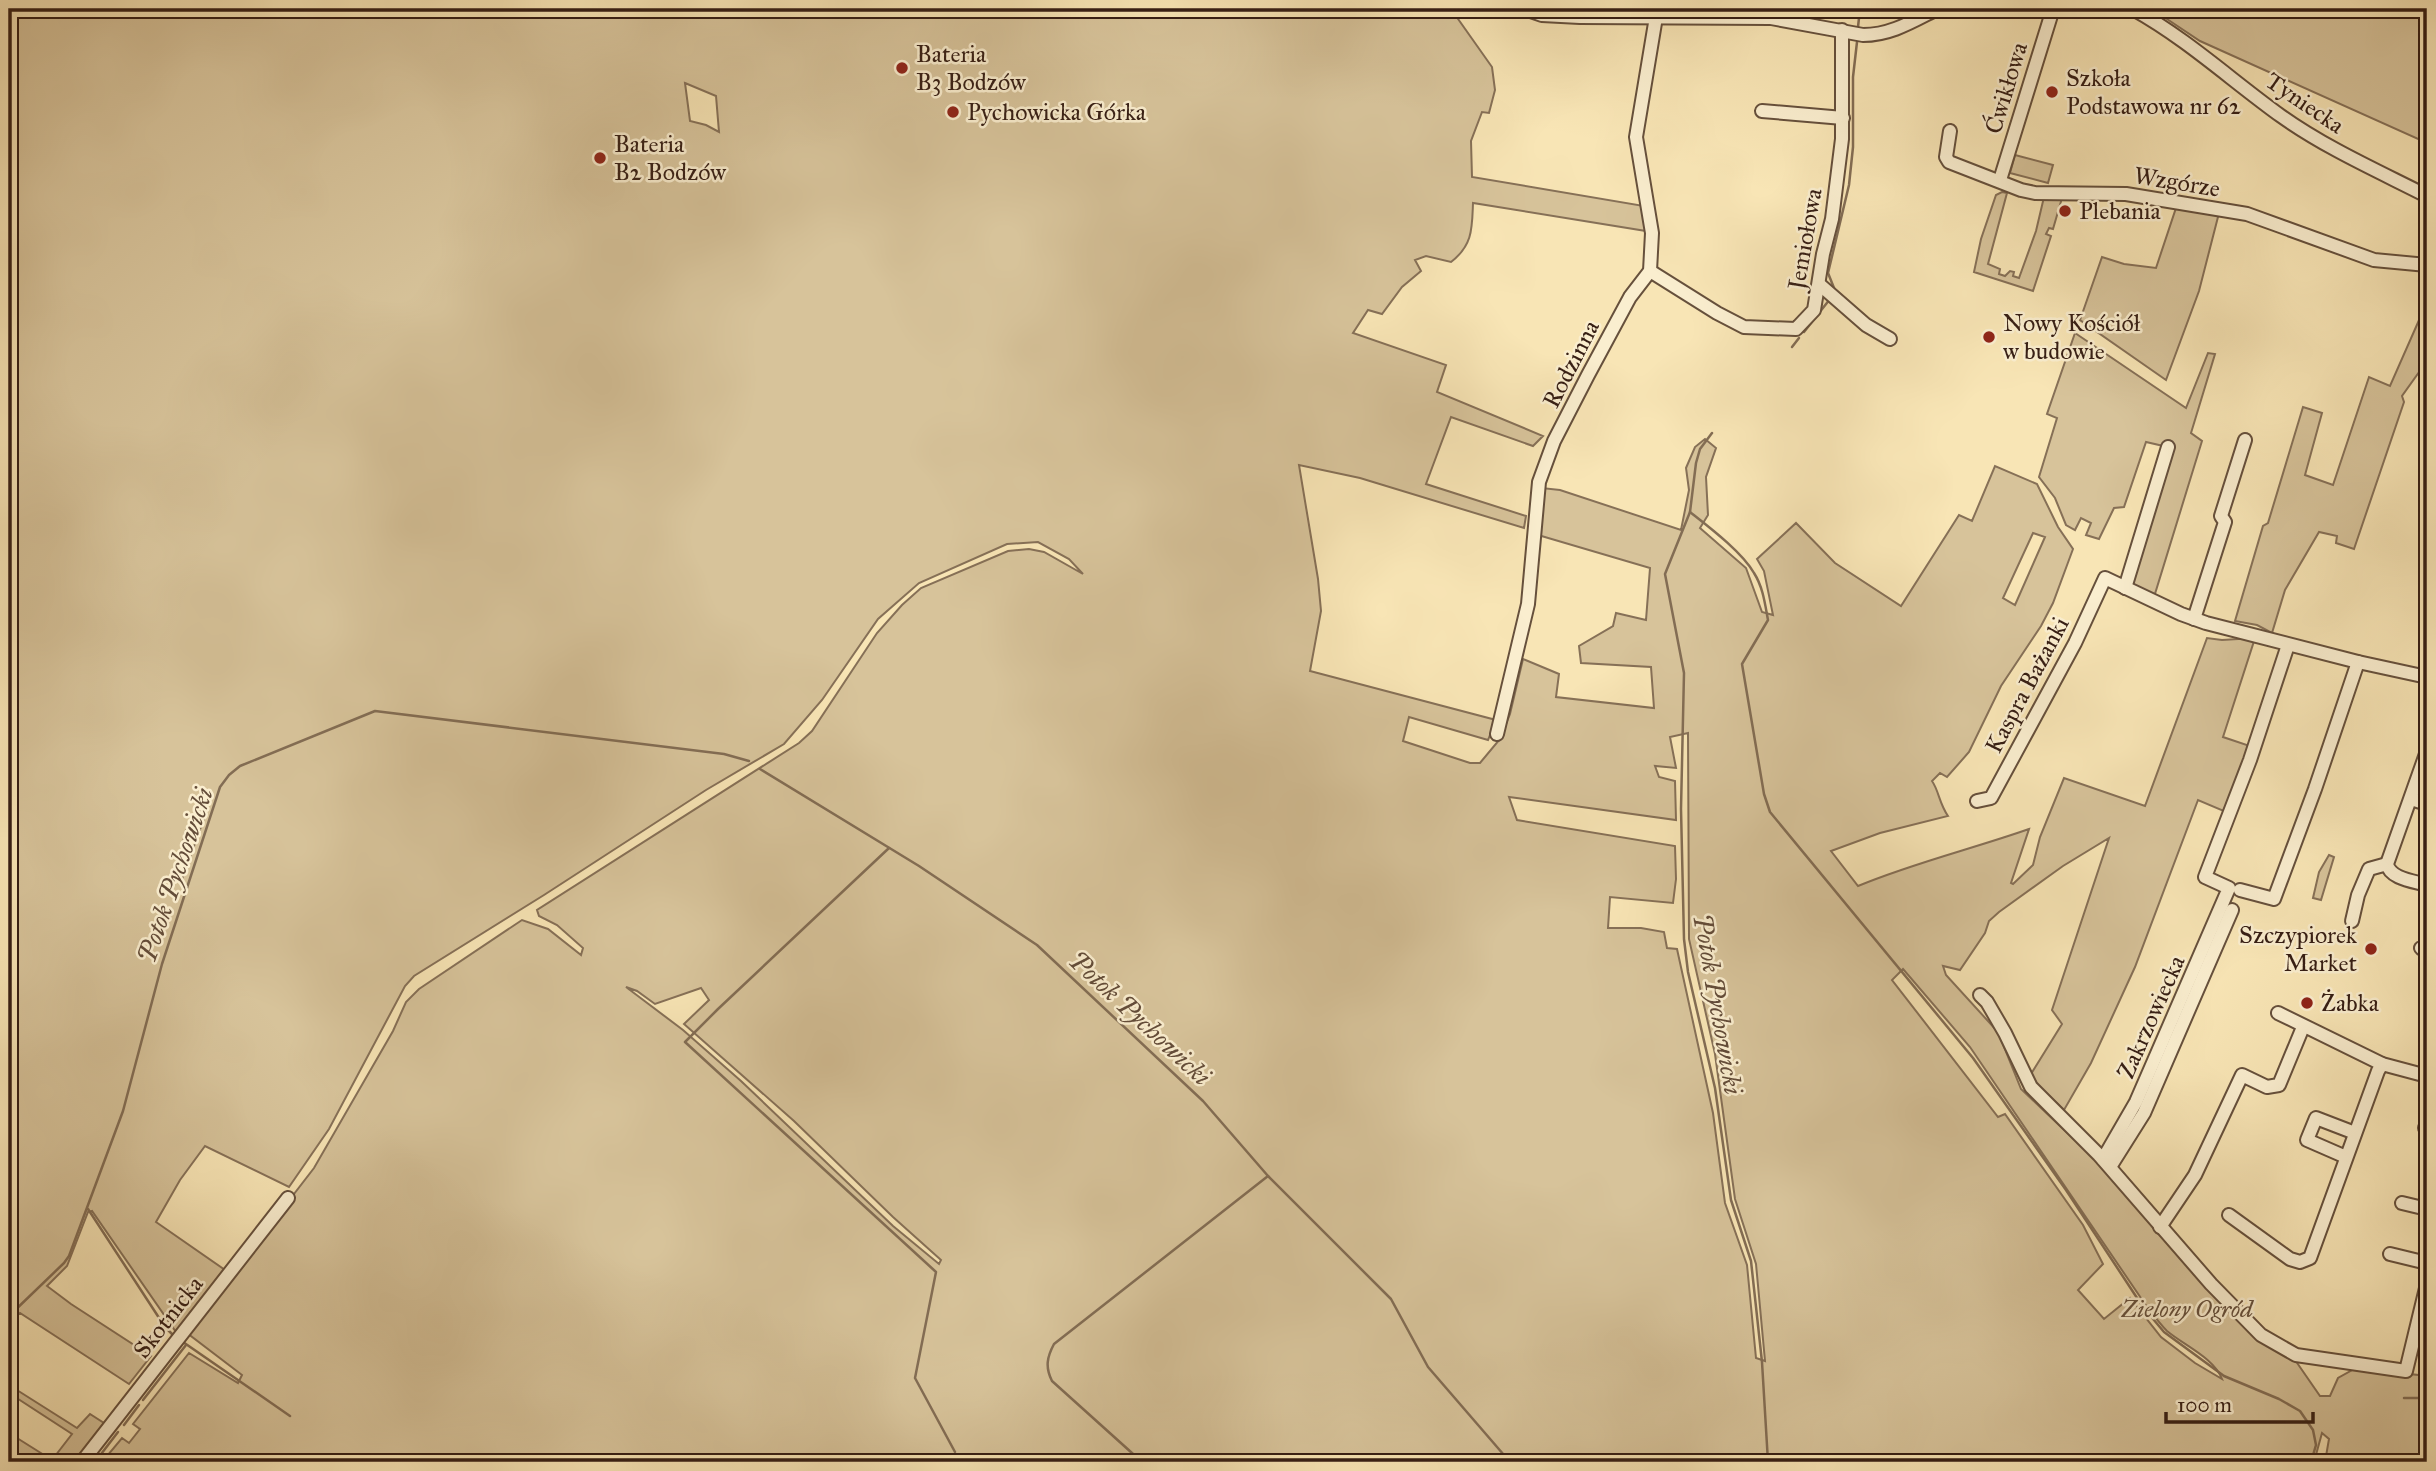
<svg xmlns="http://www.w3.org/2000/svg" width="2436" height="1471" viewBox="0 0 2436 1471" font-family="'IM FELL Great Primer',serif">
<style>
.green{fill:#d7c39a;stroke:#867057;stroke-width:2;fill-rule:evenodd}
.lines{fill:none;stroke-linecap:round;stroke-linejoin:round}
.stream{stroke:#836d54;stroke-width:2.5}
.minor-casing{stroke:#66503c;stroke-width:16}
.minor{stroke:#faeecf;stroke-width:12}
.poi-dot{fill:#8f2418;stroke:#faeecf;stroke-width:2.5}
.labels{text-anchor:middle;stroke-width:5;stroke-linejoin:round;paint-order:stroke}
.poi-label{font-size:24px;fill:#361e14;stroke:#faeecf;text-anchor:start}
.street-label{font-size:24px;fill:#361e14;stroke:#faeecf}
.park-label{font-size:24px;font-style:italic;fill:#66503c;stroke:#faeecf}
.water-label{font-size:26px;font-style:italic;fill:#634c39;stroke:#faeecf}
</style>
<rect width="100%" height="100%" fill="#f8e5b5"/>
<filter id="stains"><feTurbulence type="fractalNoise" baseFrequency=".00286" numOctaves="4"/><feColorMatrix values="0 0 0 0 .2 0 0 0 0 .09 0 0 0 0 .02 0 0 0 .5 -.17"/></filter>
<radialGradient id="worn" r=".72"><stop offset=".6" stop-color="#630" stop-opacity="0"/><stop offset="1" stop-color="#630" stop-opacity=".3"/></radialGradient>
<g class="green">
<path d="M9 9H1451L1492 67 1495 90 1489 113 1482 112 1471 141 1472 177 1644 206 1646 231 1473 203C1472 228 1473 245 1451 262L1426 256 1415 260 1421 271 1402 287 1382 314 1368 310 1353 333 1446 365 1437 392 1543 436 1533 446 1451 417 1426 484 1526 516 1524 528 1360 478 1299 465 1318 579 1321 611 1310 671 1496 720 1488 740 1409 717 1403 741 1470 763H1480L1500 739 1510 714 1523 659 1559 674 1556 697 1654 708 1651 667 1581 663 1579 646 1613 626 1616 613 1646 620 1650 568 1538 535 1542 488 1560 490 1681 530 1689 490 1686 468 1695 447 1705 439 1716 448 1706 477 1708 515 1700 528 1746 568 1762 612 1773 615 1764 571 1757 559 1796 523 1835 563 1901 606 1959 515 1972 521 1995 466 2037 484 2058 527 2073 549 2053 603 2041 626 2001 686 1969 752 1947 777 1940 773 1932 781C1939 791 1939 803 1948 816L1880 833 1831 851 1858 886C1913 863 1972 849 2029 829L2011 883 2013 884 2033 865 2040 837 2064 778 2145 806 2207 638 2222 640 2255 638 2223 737 2250 746 2226 812 2198 800 2135 967 2091 1063 2064 1110 2038 1085 2031 1074 2062 1024 2052 1010 2109 838 2063 866 1999 912 1989 921 1985 933 1960 970 1943 966 1946 975 1998 1032 2021 1089 2100 1164 2154 1228 2250 1333 2275 1350 2293 1357 2320 1396H2330L2338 1378 2356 1368 2427 1376V1462H2325L2329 1439 2322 1433 2314 1462H102L122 1438 129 1443 140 1429 133 1424 189 1353 238 1383 242 1375 187 1333 314 1168 393 1031 406 1002 419 989 522 920 548 929 581 955 583 948 557 925 539 916 537 910 799 743 812 731 877 633 902 605 921 588 1008 551 1029 549 1044 552 1083 574 1069 559 1038 542 1007 544 919 583 878 619 822 700 784 744 706 790 544 895 414 976 405 986 329 1129 289 1187 205 1146 180 1180 156 1222 225 1270 176 1332 92 1211 88 1212 67 1266 47 1286 71 1304 151 1356 129 1384 20 1313 9 1323ZM685 83 716 96 719 132 706 125 690 121ZM2033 533 2045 537 2015 605 2003 598ZM1688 733 1689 939 1715 1054 1735 1199 1756 1264 1765 1361 1756 1358 1747 1265 1725 1203 1713 1113 1677 949 1667 948 1664 932 1641 928H1608L1610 897 1673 903 1676 879 1675 846 1517 820 1509 797 1676 820 1675 781 1659 777 1655 766 1676 768 1670 737ZM201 810 206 813 182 879 177 876 185 832ZM1903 969 1970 1047 2145 1304C2152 1313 2159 1323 2167 1331 2185 1346 2214 1358 2222 1379L2195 1363 2161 1337 2130 1298 2104 1319 2078 1290 2103 1264 2083 1225 2005 1114 1998 1117 1892 980ZM626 987 637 991 655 1004 701 988 709 1000 684 1024 794 1121 893 1217 941 1260 939 1264 893 1226 741 1081 683 1030Z"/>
<polygon points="2147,9 2427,9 2427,143 2200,41 2164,17"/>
<polygon points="2015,155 2053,165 2048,183 2010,173"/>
<polygon points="2002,192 2007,193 1988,264 2000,269 1999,274 2005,276 2010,271 2014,272 2013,276 2019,278 2036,231 2044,197 2062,198 2053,229 2049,228 2046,234 2051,236 2033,291 1974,272 1981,239 1996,195"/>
<polygon points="2177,205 2219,213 2199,291 2166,380 2080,320 2102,257 2124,264 2156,268"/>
<polygon points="2427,302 2427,361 2402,396 2404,402 2354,549 2336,543 2337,536 2319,532 2285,590 2272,633 2257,625 2235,621 2263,526 2268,523 2303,407 2322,413 2305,475 2333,485 2369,377 2390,386"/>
<polygon points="2075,333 2186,408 2208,353 2215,354 2191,433 2202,441 2154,597 2130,585 2172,448 2146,442 2124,507 2114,508 2099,539 2086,535 2091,523 2081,518 2075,530 2066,525 2055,498 2039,477 2057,418 2047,414"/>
<polygon points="2329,855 2334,857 2321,900 2313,898 2319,872"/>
<polygon points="9,1385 77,1428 90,1414 107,1425 77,1462 9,1462 9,1433 52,1460 72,1434 9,1393"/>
</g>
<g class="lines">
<g class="stream">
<polyline points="1858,27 1860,9"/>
<polyline points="1834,288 1828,273 1849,185 1853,147 1853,77 1857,42"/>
<polyline points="1804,332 1830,299"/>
<polyline points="1792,347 1799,338"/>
<polyline points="1712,433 1700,449 1696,463 1690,512 1665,574 1684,673 1681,809 1684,939 1688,972 1715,1088 1731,1200 1751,1261 1762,1362 1768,1462"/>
<path d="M1690 512C1709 527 1742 552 1754 573 1763 587 1765 604 1768 620L1742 664 1764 794 1770 812 1973 1058 2066 1190 2143 1307 2164 1332 2224 1376 2279 1399 2300 1411 2313 1430 2316 1445 2311 1462"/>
<polyline points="760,769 919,866 1037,945 1203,1101 1268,1176 1391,1299 1428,1367 1510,1462"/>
<polyline points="889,848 718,1009 685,1042 936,1272 915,1378 955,1452"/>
<polyline points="88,1209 165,1327 172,1334"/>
<polyline points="9,1316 64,1263 69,1256 123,1111 162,964 220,787 229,775 240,766 375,711 724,754 749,761"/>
<polyline points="183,1342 290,1416"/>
<polyline points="2404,1398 2427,1398"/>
<polyline points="143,1400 186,1345"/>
<polyline points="124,1425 139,1405"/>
<polyline points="95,1462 118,1432"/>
<path d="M1142 1462 1052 1381C1045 1367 1047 1357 1054 1344L1268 1176"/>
</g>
<g class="minor-casing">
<g id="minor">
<path d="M1525 9 1542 15 1580 17 1771 18 1863 35C1891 35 1913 21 1937 9"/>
<path d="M2133 9C2187 39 2231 80 2281 116 2326 148 2378 171 2427 196"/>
<polyline points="1762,111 1843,118"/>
<polyline points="1950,131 1946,157 1949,162 2021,190 2035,193 2126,194 2247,214 2374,260 2427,265"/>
<polyline points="2000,180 2053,9"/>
<polyline points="1650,271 1717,313 1744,327 1796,329 1814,310 1823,254 1832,219 1842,139 1842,30"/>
<polyline points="1819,284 1866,325 1890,339"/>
<polyline points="2125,588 2168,447"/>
<polyline points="2194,619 2225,522 2221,516 2245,440"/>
<polyline points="1497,734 1528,604 1539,482 1554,441 1588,375 1630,297 1650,271 1652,233 1636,137 1656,17"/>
<path d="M2427 751 2387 864C2390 879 2414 881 2427 885"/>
<polyline points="2411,799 2427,804"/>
<polyline points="1977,801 1991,798 2075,643 2105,578 2181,614 2206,623 2358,662 2427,677"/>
<polyline points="2240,890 2274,899 2315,789 2358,662"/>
<polyline points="2352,921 2358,895 2369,869 2387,864"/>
<polyline points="2421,948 2427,952"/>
<polyline points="1980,995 1987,1002 2005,1033 2031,1087 2099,1155 2211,1284 2261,1335 2296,1355 2406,1371 2427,1284"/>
<polyline points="2278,1013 2382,1064 2427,1076"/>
<polyline points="2425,1128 2427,1128"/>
<polyline points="2346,1157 2307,1140 2316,1118 2355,1133"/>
<polyline points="2103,1159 2136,1102 2229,888 2205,877 2250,760 2288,645"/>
<polyline points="2110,1167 2144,1113 2232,910"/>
<polyline points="2402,1203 2427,1209"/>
<polyline points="2229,1215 2290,1259 2300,1262 2310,1258 2378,1071 2382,1064"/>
<polyline points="2160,1227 2195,1175 2242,1075 2267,1087 2279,1085 2303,1027"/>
<polyline points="2390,1254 2427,1263"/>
<polyline points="82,1462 288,1198"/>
</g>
</g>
<use href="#minor" class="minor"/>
</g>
<g class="poi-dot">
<circle cx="902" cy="68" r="7"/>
<circle cx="2052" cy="92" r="7"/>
<circle cx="953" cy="112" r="7"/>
<circle cx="600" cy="158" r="7"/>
<circle cx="2065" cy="211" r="7"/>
<circle cx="1989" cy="337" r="7"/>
<circle cx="2371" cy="949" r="7"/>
<circle cx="2307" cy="1003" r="7"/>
</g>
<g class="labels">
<g class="poi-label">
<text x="916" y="62">Bateria<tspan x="916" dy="28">B3 Bodzów</tspan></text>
<text x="2066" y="86">Szkoła<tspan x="2066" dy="28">Podstawowa nr 62</tspan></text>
<text x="967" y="120">Pychowicka Górka</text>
<text x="614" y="152">Bateria<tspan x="614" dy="28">B2 Bodzów</tspan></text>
<text x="2079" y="219">Plebania</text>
<text x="2003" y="331">Nowy Kościół<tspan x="2003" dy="28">w budowie</tspan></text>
<text x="2357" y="943" text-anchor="end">Szczypiorek<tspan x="2357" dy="28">Market</tspan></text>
<text x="2321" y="1011">Żabka</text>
</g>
<g class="street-label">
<text transform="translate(2006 88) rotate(-73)" y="8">Ćwikłowa</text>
<text transform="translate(2305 103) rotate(34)" y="8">Tyniecka</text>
<text transform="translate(2177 182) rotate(9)" y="8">Wzgórze</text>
<text transform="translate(1805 239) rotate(-80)" y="8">Jemiołowa</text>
<text transform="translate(1571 364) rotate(-63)" y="8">Rodzinna</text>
<text transform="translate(2027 685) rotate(-62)" y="8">Kaspra Bażanki</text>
<text transform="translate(2151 1017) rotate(-66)" y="8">Zakrzowiecka</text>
<text transform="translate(168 1317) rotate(-52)" y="8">Skotnicka</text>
</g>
<g class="park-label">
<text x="2187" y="1317">Zielony Ogród</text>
</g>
<g class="water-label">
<text transform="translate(175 875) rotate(-71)" y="9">Potok Pychowicki</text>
<text transform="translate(1718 1004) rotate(80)" y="9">Potok Pychowicki</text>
<text transform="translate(1140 1018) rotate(43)" y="9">Potok Pychowicki</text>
</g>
</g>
<rect width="2436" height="1471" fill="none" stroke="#f8e5b5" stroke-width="35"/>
<rect x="10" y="10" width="2415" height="1450" fill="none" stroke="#361e14" stroke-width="3.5"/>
<rect x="18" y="18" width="2401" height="1436" fill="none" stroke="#361e14" stroke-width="2"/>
<path d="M2166 1412v10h147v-10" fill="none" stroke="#361e14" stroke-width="3.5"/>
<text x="2177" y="1412" font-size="21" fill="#361e14" stroke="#faeecf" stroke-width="5" paint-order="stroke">100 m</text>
<rect width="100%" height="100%" filter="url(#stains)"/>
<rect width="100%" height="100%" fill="url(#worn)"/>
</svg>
